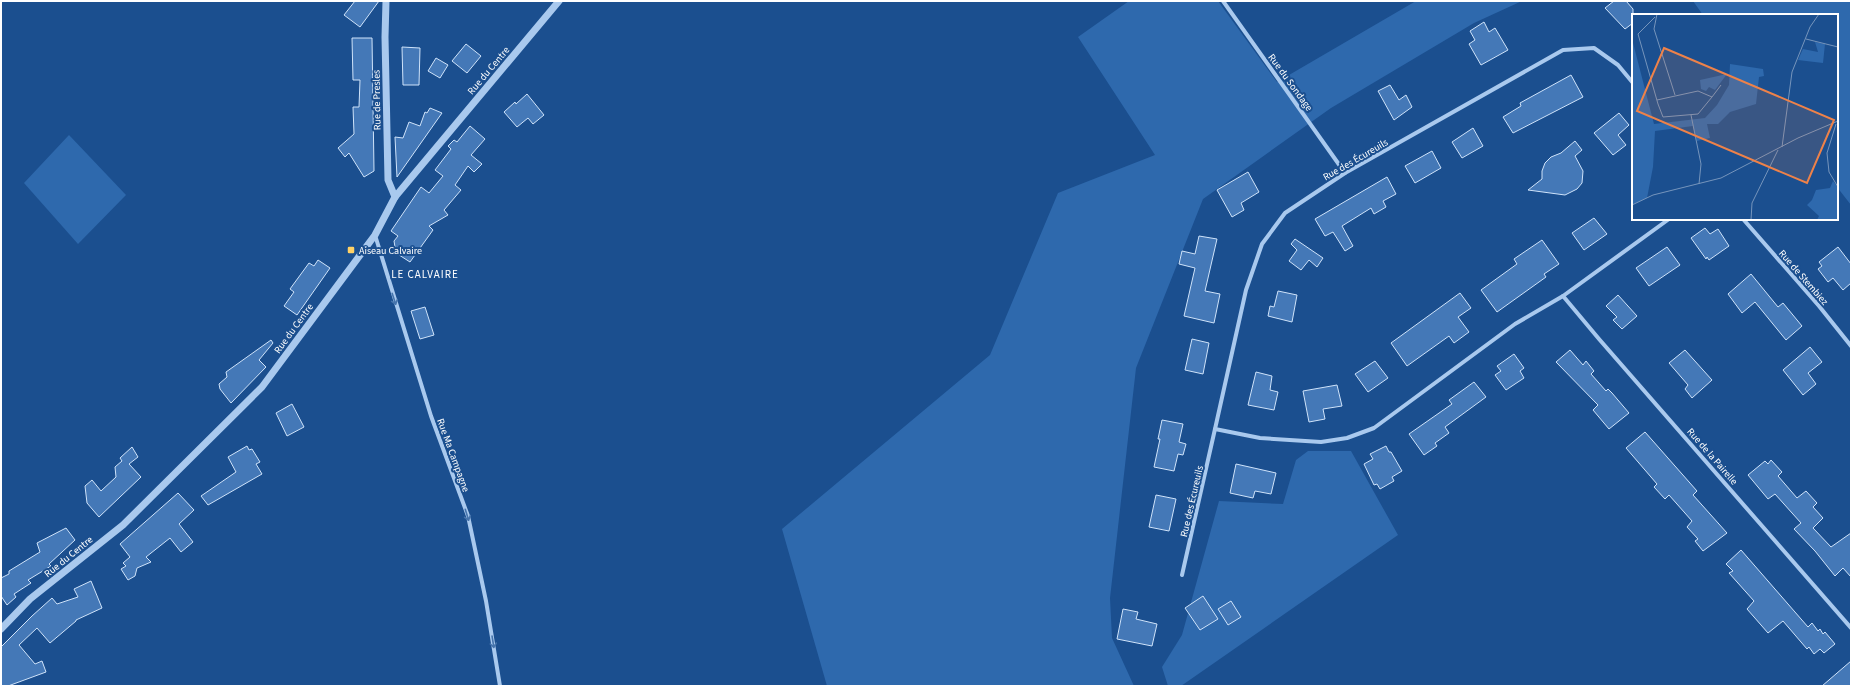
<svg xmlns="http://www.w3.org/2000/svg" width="1852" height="687" viewBox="0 0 1852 687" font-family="'Source Sans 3',sans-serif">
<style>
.green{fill:#2e69ad}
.building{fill:#4478b7;stroke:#cfe3fa}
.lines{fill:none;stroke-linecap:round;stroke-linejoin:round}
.minor{stroke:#a9c9ee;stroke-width:4}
.tertiary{stroke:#a9c9ee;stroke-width:7}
.oneway{stroke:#4674ac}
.poi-dot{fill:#ffd166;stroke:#1b4f8f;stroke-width:1.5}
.labels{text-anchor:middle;stroke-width:4;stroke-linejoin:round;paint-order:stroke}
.street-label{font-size:10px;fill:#fff;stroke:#1b4f8f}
.poi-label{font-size:10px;fill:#fff;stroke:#1b4f8f;text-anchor:start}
.neighbourhood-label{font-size:11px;letter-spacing:1px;fill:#fff;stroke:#1b4f8f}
.inset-road{fill:none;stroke:#7695bc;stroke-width:1}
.view{fill:#ee8249;fill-opacity:0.15;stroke:#ee8249;stroke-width:2}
.inset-edge{fill:none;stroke:#fff;stroke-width:2}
</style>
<rect width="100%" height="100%" fill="#1b4f8f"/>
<g class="green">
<polygon points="1129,1 1218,1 1277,82 1416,1 1522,1 1474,23 1331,108 1203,199 1136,368 1110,598 1112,638 1134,686 827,686 782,529 990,355 1058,193 1155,155 1078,37"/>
<polygon points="1693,1 1851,1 1851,205 1837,187 1837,15 1703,15"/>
<polygon points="69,135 126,195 78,244 24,183"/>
<polygon points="1308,451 1351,451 1398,535 1181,686 1168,686 1162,667 1182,635 1219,501 1283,504 1296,460"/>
</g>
<g class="building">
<polygon points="355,1 379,1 360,27 344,15"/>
<polygon points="1614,1 1626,1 1633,9 1633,23 1625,29 1605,8"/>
<polygon points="1484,22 1489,32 1495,28 1508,50 1481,65 1469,44 1475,40 1470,31"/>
<polygon points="352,38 372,38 374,171 364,177 349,153 345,157 338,148 354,134 353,107 359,107 360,80 353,80"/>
<polygon points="466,44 481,56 467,73 452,61"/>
<polygon points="402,47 420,48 419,85 403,85"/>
<polygon points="436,58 448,65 440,78 428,71"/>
<polygon points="1571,75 1583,97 1513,133 1503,117 1521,106 1520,103"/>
<polygon points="1390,85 1399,100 1406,95 1412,107 1394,120 1378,91"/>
<polygon points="527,94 544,115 533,124 528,118 517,127 504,112 515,102 516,104"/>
<polygon points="430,108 442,113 397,177 395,137 403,138 409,122 420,126 425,112 427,113"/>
<polygon points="1619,113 1629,125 1618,135 1626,145 1613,155 1594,133"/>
<polygon points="470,126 485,139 471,155 482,164 474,172 468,166 455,185 461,190 444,210 448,215 429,226 433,230 410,262 396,253 394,241 398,236 391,231 421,187 429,193 443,176 435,170 451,149 448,146 454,140 457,142"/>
<polygon points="1473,128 1483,146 1462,158 1452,142"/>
<polygon points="1575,141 1582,150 1575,156 1583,171 1582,183 1577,189 1565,195 1528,190 1542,179 1542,171 1545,163 1551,157 1561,153"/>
<polygon points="1432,151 1441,168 1415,183 1405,166"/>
<polygon points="1248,172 1259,192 1241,203 1244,210 1232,217 1217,190"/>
<polygon points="1387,177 1396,194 1383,201 1386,207 1374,214 1371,208 1342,226 1353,246 1345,251 1333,232 1325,236 1315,219"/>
<polygon points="1594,218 1607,234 1584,250 1572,233"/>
<polygon points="1705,228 1710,234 1718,229 1729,246 1709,260 1707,257 1706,259 1691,238"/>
<polygon points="1199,236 1217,239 1205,291 1220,294 1214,323 1184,316 1195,268 1179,264 1182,251 1195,254"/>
<polygon points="1295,239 1323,258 1317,267 1309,260 1301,270 1289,261 1297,250 1291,244"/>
<polygon points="1542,240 1559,264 1544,274 1546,277 1497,312 1481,290 1517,264 1514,259"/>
<polygon points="1667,247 1680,265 1649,286 1636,268"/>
<polygon points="1838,247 1851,264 1851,283 1843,290 1833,278 1828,282 1818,269 1822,266 1819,262"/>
<polygon points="318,260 330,268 297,315 284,306 294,292 290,289 309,263 314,266"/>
<polygon points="1751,274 1778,307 1783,303 1802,326 1786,340 1755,302 1742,313 1728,294"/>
<polygon points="1278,291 1297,295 1292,322 1268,316 1270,306 1274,307"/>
<polygon points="1460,293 1471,308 1458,317 1469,332 1454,343 1449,336 1407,366 1391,343"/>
<polygon points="1618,295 1637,316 1622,329 1613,320 1617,317 1606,306"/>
<polygon points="425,307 434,335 420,339 411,311"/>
<polygon points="1192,339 1209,343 1203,374 1185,370"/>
<polygon points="271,340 273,343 259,360 266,367 231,403 220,389 219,384 227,377 226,372"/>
<polygon points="1810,347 1822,362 1808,373 1816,384 1803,395 1783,370"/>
<polygon points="1570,350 1583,365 1586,361 1594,371 1591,374 1606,391 1608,389 1612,393 1629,413 1609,429 1593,410 1598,405 1556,362"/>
<polygon points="1685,350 1712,380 1692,398 1685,389 1688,385 1669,363"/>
<polygon points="1514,354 1524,368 1520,371 1524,378 1506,390 1495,375 1501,371 1497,366"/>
<polygon points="1375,361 1388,378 1368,392 1355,374"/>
<polygon points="1256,372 1272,376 1270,390 1278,392 1274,410 1248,405"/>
<polygon points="1474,382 1486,397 1445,427 1449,433 1435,443 1437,446 1424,455 1409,434 1452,404 1449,400"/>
<polygon points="1337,385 1342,406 1323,409 1325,419 1309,422 1303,391"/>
<polygon points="292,404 304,427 287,436 276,413"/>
<polygon points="1162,420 1183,424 1179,442 1186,444 1183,455 1178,454 1174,471 1154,467 1160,439 1158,439"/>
<polygon points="1645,432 1697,491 1693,495 1727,533 1703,551 1695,541 1698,539 1687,527 1692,521 1669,495 1665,499 1654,487 1657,484 1626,448"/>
<polygon points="247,446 249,450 252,449 260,462 256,464 262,474 208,505 201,496 236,472 228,457"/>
<polygon points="1386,446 1389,452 1391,452 1402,471 1392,477 1394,481 1380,489 1377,484 1374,485 1364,464 1373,459 1370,454"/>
<polygon points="132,447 138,457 129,464 141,477 99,517 87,503 85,486 92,480 101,491 116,477 115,467 122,461 120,458"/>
<polygon points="1771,460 1782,472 1778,476 1797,498 1806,491 1817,503 1813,507 1823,518 1813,528 1831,547 1851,533 1851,577 1843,568 1835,576 1815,551 1794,529 1801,523 1775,494 1768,499 1748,475 1765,461 1768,464"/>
<polygon points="1236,464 1276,473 1271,494 1255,491 1253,498 1230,493"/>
<polygon points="178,493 194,510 179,524 193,542 181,552 170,538 146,557 151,562 137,568 135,576 128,580 121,569 126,566 123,563 130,557 120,544"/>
<polygon points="1156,495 1176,499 1169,531 1149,527"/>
<polygon points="66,528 75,540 49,564 51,566 28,580 31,583 14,594 16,597 7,605 1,596 1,578 9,574 9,571 40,552 37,543"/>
<polygon points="1741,550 1808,627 1812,623 1818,631 1820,629 1823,634 1825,632 1835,644 1824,653 1820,649 1814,654 1809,647 1807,649 1783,621 1768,633 1747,609 1754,601 1729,573 1733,571 1726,564"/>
<polygon points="91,581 102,608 76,620 76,621 50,643 37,628 19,645 35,664 42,661 46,672 8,686 1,686 1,647 32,616 52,598 57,604 78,597 74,589"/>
<polygon points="1203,596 1218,619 1200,630 1185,608"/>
<polygon points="1231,601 1241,617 1228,625 1218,609"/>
<polygon points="1123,609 1138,612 1136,619 1157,624 1152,646 1117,639"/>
<polygon points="1851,661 1851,686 1822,686"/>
</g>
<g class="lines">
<g class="minor">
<polyline points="1223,1 1345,173"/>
<polyline points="1633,83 1618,65 1594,48 1563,50 1345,173 1285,213 1262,244 1246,290 1215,429 1260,438 1321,442 1347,438 1374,428 1515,324 1563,296 1669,219"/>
<polyline points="1743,219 1819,306 1851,346"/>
<polyline points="375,235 431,416 468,516 486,601 500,686"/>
<polyline points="1563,296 1599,339 1851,628"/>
<polyline points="1182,575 1215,429"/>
</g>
<g class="tertiary">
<polyline points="386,1 385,37 388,180 395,197"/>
<polyline points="1,629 30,599 123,525 262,387 375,235 395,197 559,1"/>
</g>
</g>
<defs><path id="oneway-shaft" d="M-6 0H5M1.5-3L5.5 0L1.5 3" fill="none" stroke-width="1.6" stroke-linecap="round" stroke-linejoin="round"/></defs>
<g class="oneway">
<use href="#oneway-shaft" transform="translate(394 299) rotate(72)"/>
<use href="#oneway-shaft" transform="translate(467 515) rotate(73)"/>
<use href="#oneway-shaft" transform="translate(493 642) rotate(81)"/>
</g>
<rect class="poi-dot" x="347" y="246" width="8" height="8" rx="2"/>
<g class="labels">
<g class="street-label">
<text transform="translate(488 70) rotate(-50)" y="4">Rue du Centre</text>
<text transform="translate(1291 82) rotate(54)" y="4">Rue du Sondage</text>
<text transform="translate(376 100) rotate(-91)" y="4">Rue de Presles</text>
<text transform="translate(1355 159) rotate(-30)" y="4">Rue des Écureuils</text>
<text transform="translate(1804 277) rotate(49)" y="4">Rue de Stembiez</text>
<text transform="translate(293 328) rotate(-54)" y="4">Rue du Centre</text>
<text transform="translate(454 455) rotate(70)" y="4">Rue Ma Campagne</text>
<text transform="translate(1713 456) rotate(49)" y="4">Rue de la Pairelle</text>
<text transform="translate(1191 501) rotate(-77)" y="4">Rue des Écureuils</text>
<text transform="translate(68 556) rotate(-39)" y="4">Rue du Centre</text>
</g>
<g class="poi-label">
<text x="359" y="254">Aiseau Calvaire</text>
</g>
<g class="neighbourhood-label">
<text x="425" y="278">LE CALVAIRE</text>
</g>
</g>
<g transform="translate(1632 14)">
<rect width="206" height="206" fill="#1b4f8f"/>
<path d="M0 25 22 110 73 104 85 91 97 71 98 50 131 55 132 62 127 63 124 90 98 98 86 110H75L78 124 65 127 61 112 23 117 21 153 15 184 0 191ZM183 28 193 30 191 49 166 46 171 35 186 38ZM95 60 83 76 77 73 74 77 69 75 68 66ZM201 167 206 173V206H185L187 202 175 191 180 186 184 176 198 174Z" fill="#2e69ad"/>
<path class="inset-road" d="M25 0 22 15 43 81M23 3 6 20 26 90 31 103 66 100 80 83 66 77 25 86M174 25 206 33M80 83 89 71M59 101 69 150 67 170M204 110 195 139 197 158 206 173M150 133 160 58 178 13 187 0M0 191 21 181 89 164 166 124 206 107M119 206 120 189 146 136"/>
<path class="view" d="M32 34 202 106 175 169 5 97Z"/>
<rect width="206" height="206" class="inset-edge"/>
</g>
<rect width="1852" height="687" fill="none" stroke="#ffffff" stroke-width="4"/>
</svg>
